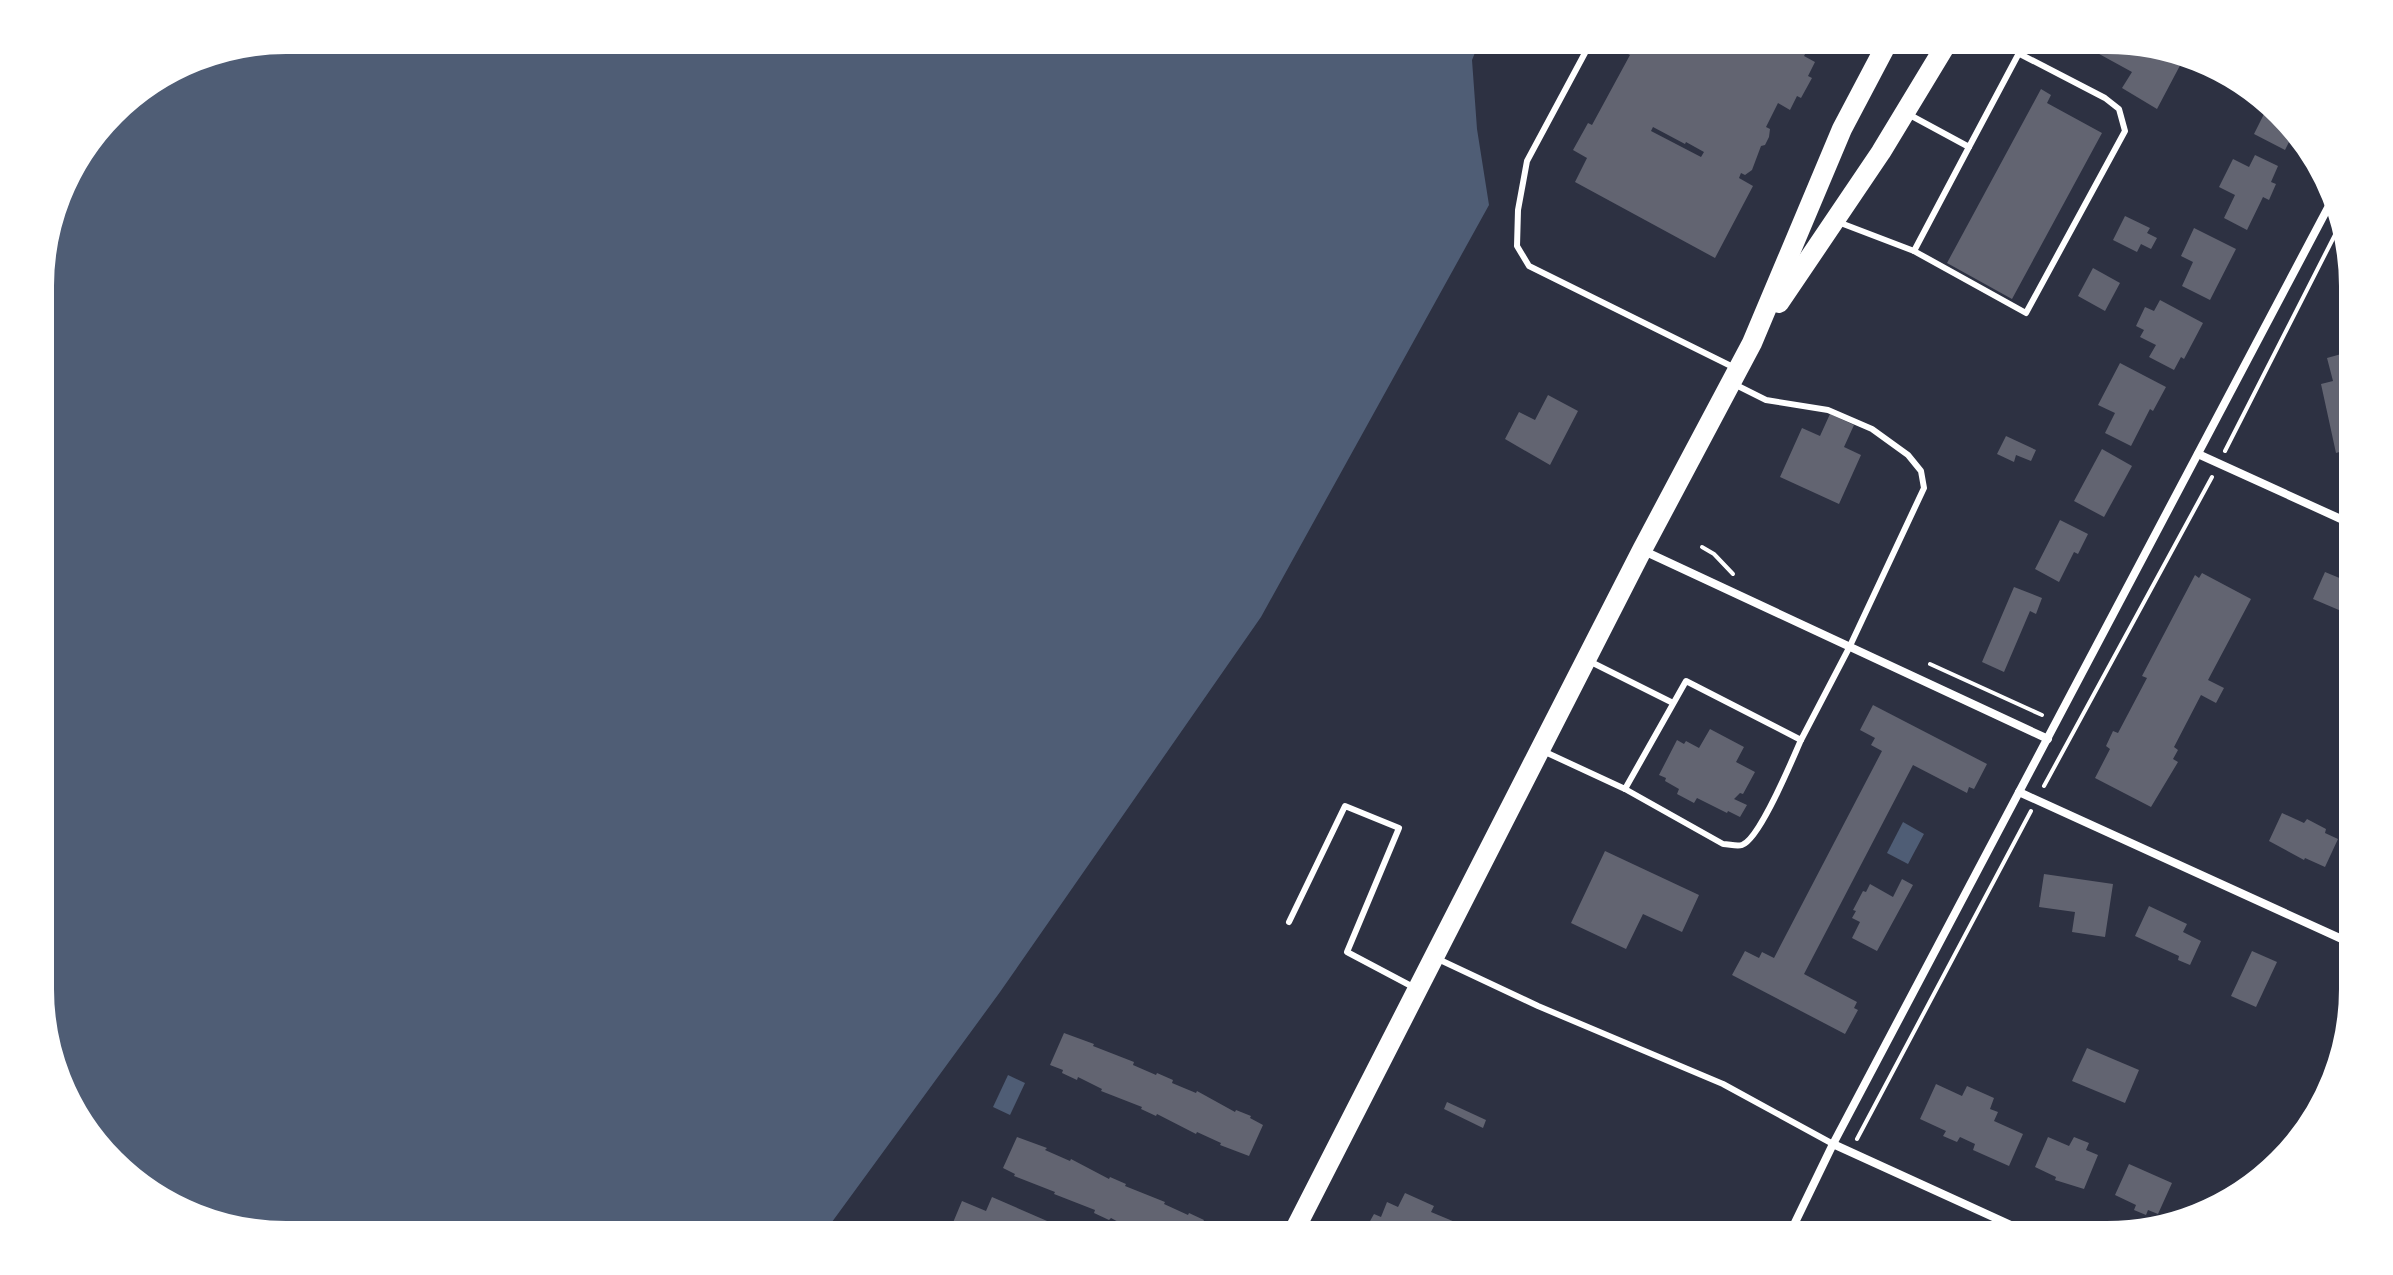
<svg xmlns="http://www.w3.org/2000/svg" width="2393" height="1275" viewBox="0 0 2393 1275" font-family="'Open Sans',sans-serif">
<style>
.water{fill:#4f5d75}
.building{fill:#626471;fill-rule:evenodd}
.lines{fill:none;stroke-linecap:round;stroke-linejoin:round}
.path{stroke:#fff;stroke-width:4}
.service{stroke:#fff;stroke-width:6}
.minor{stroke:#fff;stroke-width:8}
.trunk{stroke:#fff;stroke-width:20}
.rim{fill:none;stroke:#fff;stroke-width:4}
</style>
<rect width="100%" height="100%" fill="#2d3142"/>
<g class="water">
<polygon points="286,38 1481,38 1472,60 1477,129 1489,205 1261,617 1000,992 821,1237 286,1237 176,1211 80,1127 40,1022 39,270 64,176 122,100 192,57"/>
<polygon points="1903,822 1924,834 1908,864 1887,853"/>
<polygon points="1008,1075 1025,1083 1010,1115 993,1107"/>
</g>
<g class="building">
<path d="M1598 38H1792L1809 47 1804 56 1815 62 1808 76 1812 78 1801 98 1797 96 1790 110 1778 103 1766 127 1770 129 1769 137 1765 145 1761 146 1752 170 1745 175 1741 173 1739 178 1753 186 1715 258 1575 182 1587 158 1573 150 1588 123 1592 125 1630 55ZM1653 127 1685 144 1686 142 1704 152 1701 157 1651 131Z"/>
<polygon points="2070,38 2107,38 2185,56 2157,109 2122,88 2132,72"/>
<polygon points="2041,89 2051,95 2047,103 2102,133 2012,299 1947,263"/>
<polygon points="2267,108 2294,132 2285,150 2254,134"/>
<polygon points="2255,155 2278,166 2271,182 2276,184 2269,200 2263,197 2247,230 2224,218 2235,195 2219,187 2233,159 2249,167"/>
<polygon points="2125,216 2150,228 2147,233 2157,238 2151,249 2141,244 2137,252 2113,240"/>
<polygon points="2194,228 2236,249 2210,300 2182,286 2193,262 2181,256"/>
<polygon points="2093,268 2120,283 2105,311 2078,296"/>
<polygon points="2160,300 2203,323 2184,359 2181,357 2174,370 2149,357 2156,345 2140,337 2144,330 2136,326 2145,307 2154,311"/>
<polygon points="2352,351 2353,448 2336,453 2321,384 2333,381 2327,358"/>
<polygon points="2120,363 2166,387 2153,411 2150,409 2131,446 2105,433 2115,413 2098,405"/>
<polygon points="1548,395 1578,411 1550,465 1505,439 1519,412 1535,420"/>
<polygon points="1830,414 1854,425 1844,447 1861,455 1839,504 1780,477 1802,428 1820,436"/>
<polygon points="2006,436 2036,450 2031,461 2016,455 2014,462 1997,454"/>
<polygon points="2102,449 2132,466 2104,517 2074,501"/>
<polygon points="2060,520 2088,534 2078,554 2074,552 2059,582 2035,569"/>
<polygon points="2325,572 2354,584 2354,595 2346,613 2313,599"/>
<polygon points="2202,573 2251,599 2208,680 2224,688 2216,703 2201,695 2174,747 2178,750 2173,759 2178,762 2151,807 2095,778 2110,749 2106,746 2113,731 2118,733 2147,678 2142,676 2195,575 2199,578"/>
<polygon points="2014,587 2042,598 2036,614 2030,611 2004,672 1982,662"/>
<polygon points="1873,705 1987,764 1974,789 1969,787 1967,793 1913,765 1804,974 1857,1002 1854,1008 1858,1010 1845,1034 1732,975 1745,951 1759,958 1762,952 1774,958 1882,751 1871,745 1875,738 1860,730"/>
<polygon points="1710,729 1744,747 1736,762 1755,772 1743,794 1740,793 1734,799 1747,805 1740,817 1728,811 1727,813 1697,798 1694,803 1677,794 1679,789 1665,781 1666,778 1659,775 1677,740 1684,744 1686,741 1699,748"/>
<polygon points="2282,813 2304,823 2307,819 2326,829 2325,833 2338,839 2325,867 2305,858 2304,860 2269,841"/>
<polygon points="2350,844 2355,846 2355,876 2339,869"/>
<polygon points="1605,851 1699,895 1682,932 1643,914 1626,949 1571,923"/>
<polygon points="2044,874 2113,884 2105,937 2072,932 2075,912 2039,907"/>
<polygon points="1902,879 1913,885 1877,951 1852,938 1860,922 1852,918 1856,911 1853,910 1863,891 1866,892 1870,884 1893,897"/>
<polygon points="2149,906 2187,924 2183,932 2201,941 2190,965 2178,960 2179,956 2135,936"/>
<polygon points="2252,951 2277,962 2256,1007 2231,996"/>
<polygon points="1064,1033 1094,1044 1093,1046 1134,1062 1133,1065 1156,1075 1157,1073 1173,1080 1172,1083 1196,1093 1197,1091 1235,1112 1236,1110 1251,1116 1250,1118 1263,1125 1249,1156 1220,1145 1221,1143 1197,1132 1196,1134 1157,1114 1156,1116 1141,1109 1142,1107 1101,1091 1102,1089 1078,1077 1077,1080 1062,1073 1063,1070 1050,1065"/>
<polygon points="2087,1048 2139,1070 2125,1103 2072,1081"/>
<polygon points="1936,1084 1962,1096 1967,1086 1994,1098 1990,1109 1998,1112 1994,1121 2023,1134 2009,1166 1973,1150 1975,1144 1960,1137 1957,1142 1943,1136 1946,1131 1920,1119"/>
<polygon points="1447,1102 1486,1120 1483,1128 1444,1109"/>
<polygon points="1017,1137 1047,1148 1045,1150 1070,1161 1071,1159 1109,1179 1110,1177 1126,1184 1125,1186 1165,1202 1164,1204 1188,1215 1189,1213 1204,1220 1203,1222 1216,1228 1212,1237 1146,1237 1111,1218 1109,1220 1094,1213 1095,1210 1054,1194 1055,1192 1014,1176 1015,1174 1003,1168"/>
<polygon points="2048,1137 2069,1146 2074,1137 2089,1143 2086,1150 2098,1155 2084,1189 2055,1180 2056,1177 2035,1167"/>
<polygon points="2129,1164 2172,1183 2158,1214 2148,1210 2146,1215 2134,1210 2136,1205 2115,1195"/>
<polygon points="1405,1193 1434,1206 1431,1212 1491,1237 1361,1237 1374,1214 1381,1217 1387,1202 1398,1207"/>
<polygon points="992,1197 1084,1237 947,1237 962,1201 986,1211"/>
</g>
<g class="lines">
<g class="path">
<polyline points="2225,451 2341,223"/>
<polyline points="1702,547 1714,554 1733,574"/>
<polyline points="1930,664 2042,715"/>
<polyline points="2044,786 2212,477"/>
<polyline points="1857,1139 2031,811"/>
</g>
<g class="service">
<polyline points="1593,38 1527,161 1518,210 1517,246 1529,266 1733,367"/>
<polyline points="1863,38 1880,47"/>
<polyline points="1908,114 1969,147 2027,38"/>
<polyline points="1838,222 1914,251 2026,313 2125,131 2119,109 2105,98 2018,53"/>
<polyline points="1914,251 1969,147"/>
<polyline points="1591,662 1673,703"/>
<polyline points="1543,751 1625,789 1686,681 1801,740 1849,648 1924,488 1921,471 1908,455 1872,429 1828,410 1766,400 1734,384"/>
<path d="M1625 789 1723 844C1729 844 1737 847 1742 845 1760 839 1792 760 1801 740"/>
<polyline points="1289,922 1345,806 1399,828 1347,952 1415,988"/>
<polyline points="1438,959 1538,1006 1723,1084 1833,1144"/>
</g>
<g class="minor">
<polyline points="2198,454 2354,525"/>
<polyline points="1642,550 2048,739"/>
<polyline points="2019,792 2355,945"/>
<polyline points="1833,1144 2037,1237"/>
<polyline points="1788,1237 1833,1144 2332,200"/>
</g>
<g class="trunk">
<polyline points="1779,303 1881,152 1950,38"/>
<polyline points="1291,1237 1642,550 1752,343 1842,129 1890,38"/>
</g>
</g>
<path d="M0 0H2393V1275H0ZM286 52H2107A234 234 0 0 1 2341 286V989A234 234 0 0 1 2107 1223H286A234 234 0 0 1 52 989V286A234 234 0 0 1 286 52Z" fill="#fff" fill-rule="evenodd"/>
<path class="rim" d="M286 52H2107A234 234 0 0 1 2341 286V989A234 234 0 0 1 2107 1223H286A234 234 0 0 1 52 989V286A234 234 0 0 1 286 52Z"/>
</svg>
